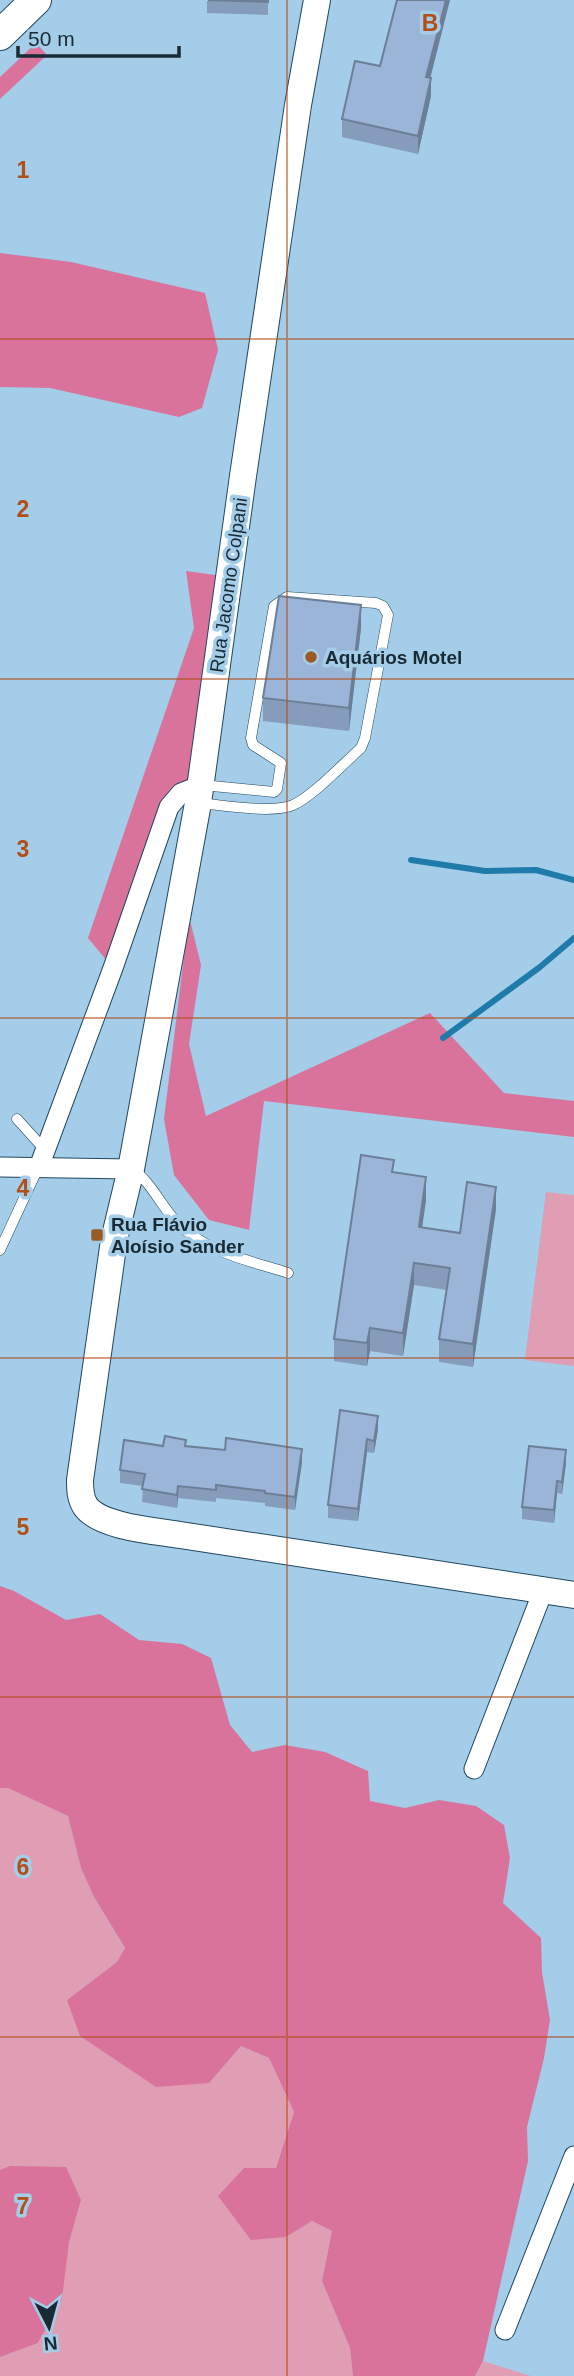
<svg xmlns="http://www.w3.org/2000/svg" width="574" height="2376" viewBox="0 0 574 2376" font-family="Arial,sans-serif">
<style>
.green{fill:#e09eb5}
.forest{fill:#d9739c}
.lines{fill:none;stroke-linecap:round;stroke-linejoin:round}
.stream{stroke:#1f7ba9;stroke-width:6}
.lane-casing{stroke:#20475e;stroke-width:11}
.street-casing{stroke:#20475e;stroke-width:21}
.secondary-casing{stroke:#20475e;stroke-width:28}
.primary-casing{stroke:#20475e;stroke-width:32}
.lane{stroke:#fff;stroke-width:10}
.street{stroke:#fff;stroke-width:19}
.secondary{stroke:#fff;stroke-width:26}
.primary{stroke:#fff;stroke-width:30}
.wall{fill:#859cba}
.shaded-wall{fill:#6c7f97}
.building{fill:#9bb5d8;stroke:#6c7f97;stroke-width:2}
.grid{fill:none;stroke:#b44d16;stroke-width:2;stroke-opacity:0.55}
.poi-dot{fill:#9a5925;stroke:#a3cde8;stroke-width:2.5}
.labels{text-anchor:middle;stroke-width:7;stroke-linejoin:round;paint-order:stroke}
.street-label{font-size:19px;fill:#192a34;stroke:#a3cde8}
.poi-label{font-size:19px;font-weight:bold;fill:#192a34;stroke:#a3cde8;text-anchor:start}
.grid-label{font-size:23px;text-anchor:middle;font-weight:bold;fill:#b44d16;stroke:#a3cde8;stroke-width:7;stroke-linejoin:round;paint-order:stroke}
</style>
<rect width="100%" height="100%" fill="#a3cde8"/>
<g class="green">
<polygon points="546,1192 574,1195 574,1366 525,1360"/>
<polygon points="0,1788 8,1788 68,1816 81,1868 94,1897 125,1949 117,1962 67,2000 209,2083 241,2046 269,2058 294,2112 276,2168 244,2168 286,2237 312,2221 332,2231 322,2281 350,2348 353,2376 0,2376 0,2357 38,2343 62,2299 68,2242 81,2200 0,2170"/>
<polygon points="483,2361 531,2376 475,2376"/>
</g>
<g class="forest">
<polygon points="36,43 47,55 0,99 0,77"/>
<polygon points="0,253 71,262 205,293 218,350 202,408 179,417 50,388 0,387"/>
<polygon points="186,571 229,577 201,785 181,793 113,968 88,938 194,628"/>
<polygon points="189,916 201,965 189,1044 206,1116 430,1013 504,1093 574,1101 574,1137 264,1101 249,1230 209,1220 174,1175 164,1119"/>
<polygon points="0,1586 14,1591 66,1620 100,1614 139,1640 182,1644 211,1658 230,1725 252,1752 285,1745 325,1752 368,1771 370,1801 405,1808 439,1800 476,1806 504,1825 510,1858 503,1903 541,1938 542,1972 550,2020 544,2058 527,2127 528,2161 483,2361 475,2376 353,2376 350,2348 322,2281 332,2231 312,2221 286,2237 251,2240 218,2196 244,2168 276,2168 294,2112 269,2058 241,2046 209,2083 156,2087 80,2036 67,2000 117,1962 125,1948 94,1897 81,1868 68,1816 8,1788 0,1788"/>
<polygon points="10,2166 66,2167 81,2200 69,2242 62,2299 38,2343 0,2357 0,2170"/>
</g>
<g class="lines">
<g class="stream">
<polyline points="411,860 485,871 536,870 574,880"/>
<polyline points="443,1038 540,967 574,938"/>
</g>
<g class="lane-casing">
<g id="lane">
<path d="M199 803C222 805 273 814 293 805 313 796 343 764 361 748L365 738 388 615 383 606 376 603 287 597 274 606 251 738 253 745 281 763 277 789 274 792 202 785"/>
<polyline points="17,1119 45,1150"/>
<path d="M132 1169C150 1181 159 1202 173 1218 202 1252 248 1260 288 1273"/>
<polyline points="0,1250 38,1168"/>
</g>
</g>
<g class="street-casing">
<g id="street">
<polyline points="0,1167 131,1169"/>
<polyline points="39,1167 113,968 169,807 181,793 201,785"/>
<polyline points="474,1769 543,1591"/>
<polyline points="505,2330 574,2156"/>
</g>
</g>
<g class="secondary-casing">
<path id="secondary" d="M317 0 298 105 243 476 198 803 131 1169 114 1240 80 1480C80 1489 80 1499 86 1507 101 1527 156 1531 180 1535L574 1595"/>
</g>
<g class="primary-casing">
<polyline id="primary" points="0,35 36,0"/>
</g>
<use href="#lane" class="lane"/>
<use href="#street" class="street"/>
<use href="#secondary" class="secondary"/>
<use href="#primary" class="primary"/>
</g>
<g class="wall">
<polygon points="268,0 268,15 207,13 207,1"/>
<polygon points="430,78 431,96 418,154 342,137 342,119"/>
<polygon points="361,628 349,731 263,721 263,698"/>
<polygon points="394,1173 426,1200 422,1227 460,1233 496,1209 473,1367 439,1362 439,1339 447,1290 414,1285 403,1356 370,1351 367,1366 334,1361 334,1339"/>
<polygon points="340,1410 378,1429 374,1453 367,1452 358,1521 328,1518 328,1505"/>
<polygon points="163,1446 186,1446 302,1462 295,1510 265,1506 265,1503 216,1498 216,1502 178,1498 177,1508 142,1502 143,1486 120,1483 120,1470"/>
<polygon points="566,1463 562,1494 557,1493 554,1523 522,1519 522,1507"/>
</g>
<g class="shaded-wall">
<polygon points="446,0 450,0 426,95 426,77"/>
<polygon points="431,78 431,96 418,154 418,136"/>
<polygon points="361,605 361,628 349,731 349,708"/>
<polygon points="426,1177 426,1200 419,1249 419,1227"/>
<polygon points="496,1187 496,1209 473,1367 473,1344"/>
<polygon points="414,1263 414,1285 403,1356 403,1333"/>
<polygon points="370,1328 370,1351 367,1366 367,1343"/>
<polygon points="378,1416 378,1429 374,1453 374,1441"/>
<polygon points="367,1439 367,1452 358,1521 358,1509"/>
<polygon points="302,1449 302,1462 295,1510 295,1497"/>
<polygon points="566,1450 566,1463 562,1494 562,1482"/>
<polygon points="557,1481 557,1493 554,1523 554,1510"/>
<polygon points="178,1486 178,1498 177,1508 177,1495"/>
</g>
<g class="building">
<polygon points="208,0 268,0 268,2"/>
<polygon points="397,0 446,0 426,77 431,78 418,136 342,119 355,61 380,66"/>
<polygon points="279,596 361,605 349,708 263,698"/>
<polygon points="361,1155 394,1160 392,1172 426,1177 419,1227 460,1233 467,1182 496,1187 473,1344 439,1339 450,1268 414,1263 403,1333 370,1328 367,1343 334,1339"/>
<polygon points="340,1410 378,1416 374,1441 367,1439 358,1509 328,1505"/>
<polygon points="165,1436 186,1440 185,1446 225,1450 226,1438 302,1449 295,1497 265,1493 265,1491 216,1485 216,1490 178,1486 177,1495 142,1489 145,1474 120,1470 124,1440 163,1446"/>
<polygon points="529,1446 566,1450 562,1482 557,1481 554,1510 522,1507"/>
</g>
<path class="grid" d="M287 0V2376M0 339H574M0 679H574M0 1018H574M0 1358H574M0 1697H574M0 2037H574"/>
<g class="poi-dot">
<circle cx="311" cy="657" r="7"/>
<rect x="90" y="1228" width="14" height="14" rx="3.5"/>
</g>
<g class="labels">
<g class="street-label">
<text transform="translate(228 585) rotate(-82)" y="7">Rua Jacomo Colpani</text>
</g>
<g class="poi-label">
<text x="325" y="664">Aquários Motel</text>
<text x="111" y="1231">Rua Flávio<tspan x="111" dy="22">Aloísio Sander</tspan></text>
</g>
</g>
<g class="grid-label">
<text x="430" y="31">B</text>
<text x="23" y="178">1</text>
<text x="23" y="517">2</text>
<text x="23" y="857">3</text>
<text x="23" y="1196">4</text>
<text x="23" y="1535">5</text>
<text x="23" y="1875">6</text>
<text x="23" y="2214">7</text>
</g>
<g transform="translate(49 2327) rotate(174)" stroke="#a3cde8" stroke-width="5" paint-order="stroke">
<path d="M0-5L12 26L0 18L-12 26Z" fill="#192a34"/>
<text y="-10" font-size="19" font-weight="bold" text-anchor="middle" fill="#192a34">N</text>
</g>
<path d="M18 46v10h161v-10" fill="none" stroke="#192a34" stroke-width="3.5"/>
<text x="28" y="46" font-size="21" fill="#192a34" stroke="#a3cde8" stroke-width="5" paint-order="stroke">50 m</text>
</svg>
